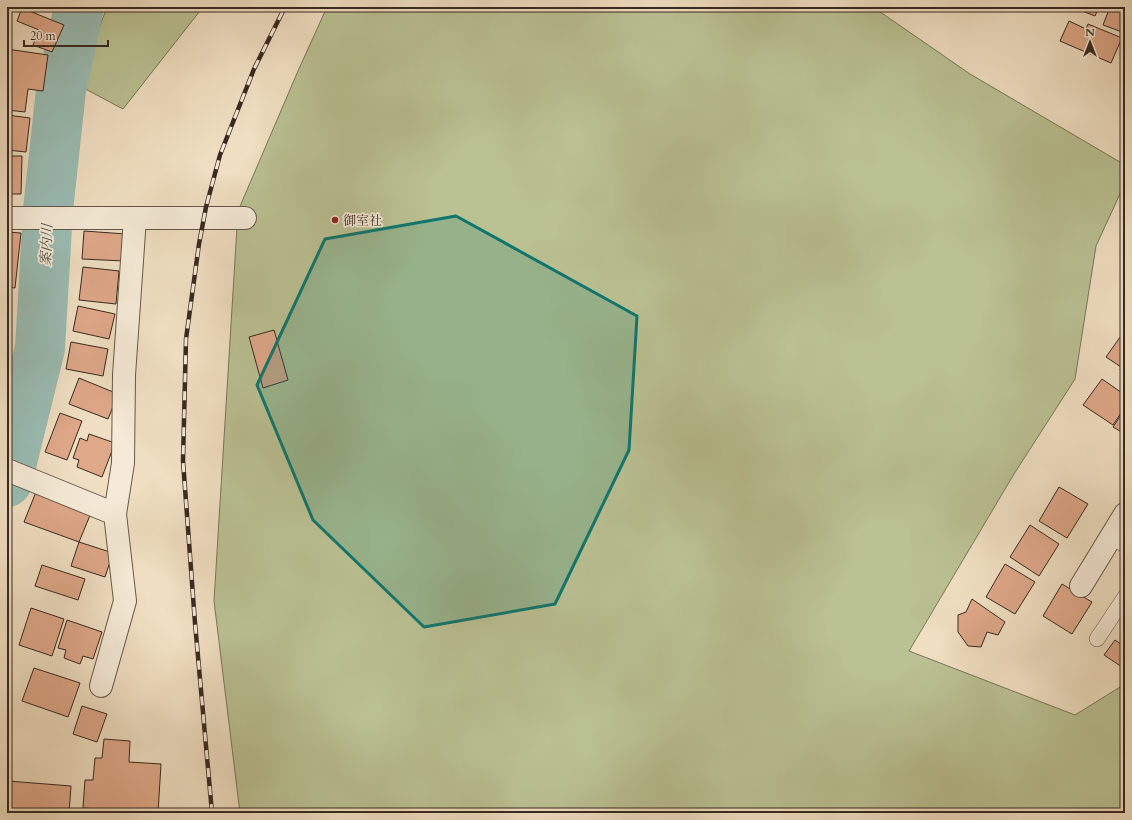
<svg xmlns="http://www.w3.org/2000/svg" width="1132" height="820" viewBox="0 0 1132 820" font-family="Cardo,'Noto Serif JP',serif">
<style>
.green{fill:#bac193;stroke:#79765a}
.lines{fill:none;stroke-linecap:round;stroke-linejoin:round}
.river{stroke:#9abdb4;stroke-width:50}
.building{fill:#dfa889;stroke:#382a22}
.service-casing{stroke:#66574a;stroke-width:16}
.minor-casing{stroke:#66574a;stroke-width:24}
.service{stroke:#f5ead7;stroke-width:15}
.minor{stroke:#f5ead7;stroke-width:22}
.rail-casing{stroke:#382a22;stroke-width:4.5}
.rail{stroke:#f5ead7;stroke-width:3;stroke-dasharray:9;stroke-linecap:butt}
.marked{fill:#0f766e;fill-opacity:0.2;stroke:#0f766e;stroke-width:3;stroke-linejoin:round}
.poi-dot{fill:#8f2418;stroke:#f5ead7;stroke-width:1.5}
.labels{text-anchor:middle;stroke-width:3.5;stroke-linejoin:round;paint-order:stroke}
.poi-label{font-size:13px;fill:#382a22;stroke:#f5ead7;text-anchor:start}
.water-label{font-size:14px;font-style:italic;fill:#504f46;stroke:#f5ead7}
</style>
<rect width="100%" height="100%" fill="#f0dfc2"/>
<filter id="stains"><feTurbulence type="fractalNoise" baseFrequency=".005" numOctaves="4"/><feColorMatrix values="0 0 0 0 .2 0 0 0 0 .09 0 0 0 0 .02 0 0 0 .5 -.17"/></filter>
<radialGradient id="worn" r=".72"><stop offset=".6" stop-color="#630" stop-opacity="0"/><stop offset="1" stop-color="#630" stop-opacity=".3"/></radialGradient>
<g class="green">
<polygon points="107,7 203,7 123,109 78,85"/>
<polygon points="327,7 873,7 970,74 1125,165 1125,183 1096,246 1075,379 1014,474 909,651 1075,715 1125,684 1125,813 240,813 214,601 238,211 298,71"/>
</g>
<g class="lines">
<polyline class="river" points="7,482 40,348 48,210 61,90 79,7"/>
</g>
<g class="building">
<polygon points="1072,7 1099,7 1095,16"/>
<polygon points="1110,7 1125,7 1125,33 1103,25"/>
<polygon points="22,8 64,25 52,52 33,45 39,30 17,21"/>
<polygon points="1069,21 1086,29 1088,24 1122,38 1111,63 1060,41"/>
<polygon points="7,49 48,55 43,91 28,89 25,112 7,110"/>
<polygon points="7,115 30,118 26,152 7,150"/>
<polygon points="7,156 22,156 21,194 7,194"/>
<polygon points="84,231 126,234 124,261 82,259"/>
<polygon points="7,232 21,233 15,288 7,287"/>
<polygon points="83,267 119,271 116,304 79,300"/>
<polygon points="78,306 115,314 109,339 73,331"/>
<polygon points="274,330 288,380 263,388 249,337"/>
<polygon points="1123,333 1125,335 1125,374 1120,370 1121,367 1106,357"/>
<polygon points="71,342 108,349 103,376 66,369"/>
<polygon points="79,378 118,394 108,419 69,404"/>
<polygon points="1102,379 1125,395 1125,407 1113,425 1083,405"/>
<polygon points="1125,409 1125,434 1113,427"/>
<polygon points="60,413 82,421 67,460 45,452"/>
<polygon points="89,434 115,443 102,477 77,467 79,460 73,458 80,438 87,441"/>
<polygon points="1059,487 1088,504 1067,538 1039,521"/>
<polygon points="36,492 91,513 79,542 24,522"/>
<polygon points="1030,525 1059,544 1039,576 1010,557"/>
<polygon points="79,542 113,553 105,577 71,566"/>
<polygon points="1005,564 1035,582 1015,614 986,597"/>
<polygon points="42,565 85,579 78,600 35,586"/>
<polygon points="1062,584 1092,602 1072,634 1043,616"/>
<polygon points="972,599 1005,622 998,635 987,632 981,647 968,646 958,632 958,615 966,612"/>
<polygon points="31,608 64,619 52,656 19,645"/>
<polygon points="67,620 102,632 93,659 83,656 80,664 64,658 66,650 58,648"/>
<polygon points="1115,640 1125,647 1125,663 1122,667 1104,655"/>
<polygon points="34,668 80,683 68,717 22,701"/>
<polygon points="82,706 107,714 97,742 73,734"/>
<polygon points="104,739 130,741 129,762 161,764 158,813 83,808 85,780 93,780 95,758 102,758"/>
<polygon points="8,781 71,786 69,813 7,812"/>
</g>
<g class="lines">
<g class="service-casing">
<g id="service">
<polyline points="1111,537 1125,545"/>
<polyline points="1097,639 1125,597"/>
</g>
</g>
<g class="minor-casing">
<g id="minor">
<polyline points="7,218 245,218"/>
<polyline points="7,470 115,514 125,601 101,686"/>
<polyline points="115,514 123,463 124,375 135,218"/>
<polyline points="1081,586 1125,514"/>
</g>
</g>
<use href="#service" class="service"/>
<use href="#minor" class="minor"/>
<g class="rail-casing">
<polyline id="rail" points="212,813 195,623 183,461 186,339 199,244 206,207 220,155 254,69 285,7"/>
</g>
<use href="#rail" class="rail"/>
</g>
<path class="marked" d="M456 216 637 316 629 450 555 604 424 627 313 520 257 385 325 239Z"/>
<circle class="poi-dot" cx="335" cy="220" r="4"/>
<g class="labels">
<g class="poi-label">
<text x="343" y="225">御室社</text>
</g>
<g class="water-label">
<text transform="translate(46 245) rotate(-87)" y="5">案内川</text>
</g>
</g>
<rect width="1132" height="820" fill="none" stroke="#f0dfc2" stroke-width="24"/>
<rect x="8" y="8" width="1116" height="804" fill="none" stroke="#382a22" stroke-width="2"/>
<rect x="12" y="12" width="1108" height="796" fill="none" stroke="#382a22"/>
<g transform="translate(1090 42)" stroke="#f5ead7" stroke-width="3" paint-order="stroke">
<path d="M0-3L7 15L0 10L-7 15Z" fill="#382a22"/>
<text y="-6" font-size="11" font-weight="bold" text-anchor="middle" fill="#382a22">N</text>
</g>
<path d="M24 40v6h84v-6" fill="none" stroke="#382a22" stroke-width="2"/>
<text x="30" y="40" font-size="12" fill="#382a22" stroke="#f5ead7" stroke-width="3" paint-order="stroke">20 m</text>
<rect width="100%" height="100%" filter="url(#stains)"/>
<rect width="100%" height="100%" fill="url(#worn)"/>
</svg>
